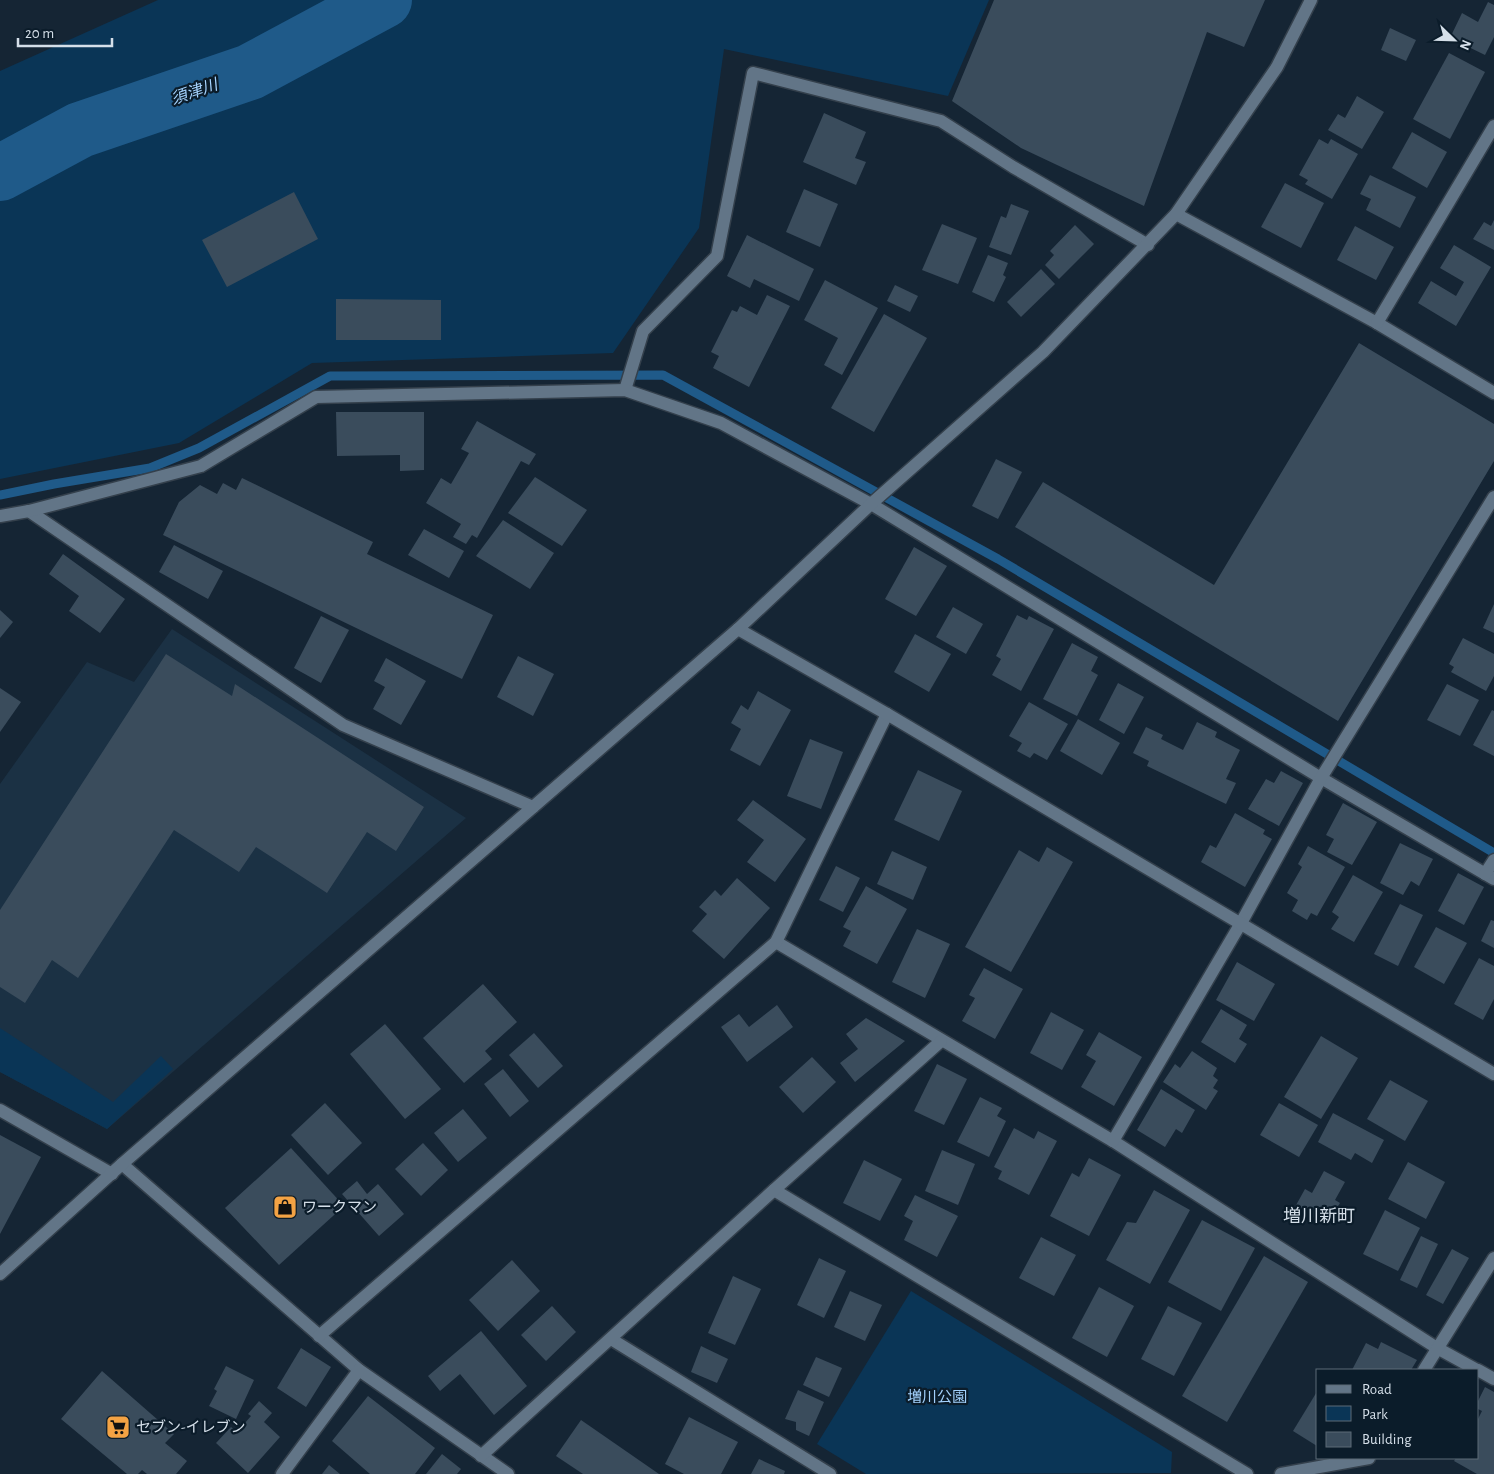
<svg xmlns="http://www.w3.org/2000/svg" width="1494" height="1474" viewBox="0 0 1494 1474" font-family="'Alegreya Sans','Noto Sans JP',sans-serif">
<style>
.built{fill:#1b3144}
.green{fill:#0a3556}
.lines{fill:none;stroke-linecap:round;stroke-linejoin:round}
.stream{stroke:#1f5a89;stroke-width:9}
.river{stroke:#1f5a89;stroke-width:56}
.building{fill:#3a4c5c}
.lane-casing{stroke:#34404c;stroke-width:15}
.street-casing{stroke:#34404c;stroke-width:15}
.secondary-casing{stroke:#34404c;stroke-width:15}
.lane{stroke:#627587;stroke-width:12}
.street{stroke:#627587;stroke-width:12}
.secondary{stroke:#627587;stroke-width:12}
.labels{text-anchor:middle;stroke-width:4.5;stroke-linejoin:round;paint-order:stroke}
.poi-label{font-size:15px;fill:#d5dfe9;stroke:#0b1c2a;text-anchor:start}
.park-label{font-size:15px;fill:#a2d0fb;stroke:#0b1c2a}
.water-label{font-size:16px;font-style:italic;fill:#a6d4ff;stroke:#0b1c2a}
.quarter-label{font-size:18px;fill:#d5dfe9;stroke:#0b1c2a}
</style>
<rect width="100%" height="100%" fill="#152534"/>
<polygon class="built" points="172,629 466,818 107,1129 0,1072 0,784 87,662 134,682"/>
<g class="green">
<polygon points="158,0 989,0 948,96 724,49 699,228 613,353 312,363 179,443 0,479 0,71"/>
<polygon points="0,1028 113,1102 161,1056 173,1069 107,1129 0,1072"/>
<polygon points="911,1291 1172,1452 1171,1473 866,1474 817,1444"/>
</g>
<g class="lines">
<polyline class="stream" points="0,495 54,484 150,468 199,448 330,376 663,375 998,559 1494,853"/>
<polyline class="river" points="0,173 80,130 250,72 384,0"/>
</g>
<g class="building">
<polygon points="994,0 1265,0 1244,47 1207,32 1144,206 1021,148 952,101"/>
<polygon points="1488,2 1494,5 1494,37 1485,55 1450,38 1462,13 1478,22"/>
<polygon points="1390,28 1416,40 1406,61 1381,50"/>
<polygon points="1449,53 1485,72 1450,139 1413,119"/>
<polygon points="1357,96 1384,112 1362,149 1328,130 1338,114 1345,118"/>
<polygon points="824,113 866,132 855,158 866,162 856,185 803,162"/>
<polygon points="1412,132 1447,152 1427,188 1392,168"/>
<polygon points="1319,139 1328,144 1331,139 1358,154 1332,199 1305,184 1308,180 1299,175"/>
<polygon points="1370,175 1416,197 1400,228 1366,210 1371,199 1360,194"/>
<polygon points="1285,183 1324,203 1301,248 1261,227"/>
<polygon points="804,189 838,204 820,247 786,232"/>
<polygon points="294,192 318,239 227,287 202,240"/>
<polygon points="1011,204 1029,211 1011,255 989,247 1001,216 1006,218"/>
<polygon points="1494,220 1494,250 1473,239 1484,222 1491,226"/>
<polygon points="942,224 977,238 958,284 922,270"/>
<polygon points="1075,225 1094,244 1059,279 1045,265 1054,255 1050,251"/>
<polygon points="1355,226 1394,247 1376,280 1337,260"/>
<polygon points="747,235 814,269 799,301 754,279 750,288 727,276"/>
<polygon points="1454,245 1491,267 1456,326 1418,303 1431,281 1456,296 1464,282 1440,268"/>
<polygon points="988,255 1008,263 1003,275 1006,277 994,302 972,292"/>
<polygon points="1041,269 1055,284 1021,317 1007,302"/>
<polygon points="825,280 878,308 842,375 824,365 838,338 804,320"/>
<polygon points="895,285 918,296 910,312 887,301"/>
<polygon points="767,295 790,306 749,387 713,368 719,356 711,352 732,310 737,312 740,306 757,315"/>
<polygon points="336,299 441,300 441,340 336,340"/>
<polygon points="884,314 927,338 874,432 831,408"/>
<polygon points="1359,343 1494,424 1494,461 1338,721 1015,527 1043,482 1214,585"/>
<polygon points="336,412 424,412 424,470 400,471 400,455 337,456"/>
<polygon points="477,421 536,454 529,465 521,461 477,538 472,535 466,544 453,537 461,524 426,503 441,478 451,484 469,453 461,449"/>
<polygon points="996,459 1022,472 998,519 972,506"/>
<polygon points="535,477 587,510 562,546 508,513"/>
<polygon points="242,478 373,542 367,554 493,615 462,679 163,535 179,502 200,485 217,494 223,483 236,490"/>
<polygon points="503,520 554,553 530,589 476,556"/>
<polygon points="424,529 464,551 449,578 408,555"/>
<polygon points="174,545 223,571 208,599 159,572"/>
<polygon points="914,547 947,566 916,616 885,599"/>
<polygon points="63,554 125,599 100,633 69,611 79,596 49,574"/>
<polygon points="1494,604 1494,633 1483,628"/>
<polygon points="953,607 983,624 966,654 936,637"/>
<polygon points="0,610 13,622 0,638"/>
<polygon points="1017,615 1027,620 1029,616 1054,629 1021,691 992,675 1001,659 996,656"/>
<polygon points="321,616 349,630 321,683 294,668"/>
<polygon points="915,634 951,654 929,692 894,672"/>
<polygon points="1463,638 1494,654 1494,676 1486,691 1451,672 1454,667 1449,664"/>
<polygon points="1072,643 1098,657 1091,671 1098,675 1077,716 1043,699"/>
<polygon points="166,654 232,696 235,684 424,807 396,851 367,832 327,893 256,847 239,872 174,830 78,978 52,960 25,1003 0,987 0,910"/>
<polygon points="518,656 554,674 533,716 497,697"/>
<polygon points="386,658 426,681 401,725 373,709 385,687 374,681"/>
<polygon points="1118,683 1144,697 1124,734 1099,720"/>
<polygon points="1447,684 1479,700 1460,736 1427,720"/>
<polygon points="0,688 21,702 0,732"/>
<polygon points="758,691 791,710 760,766 730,750 741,729 731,723 741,705 748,710"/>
<polygon points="1029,702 1068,724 1047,760 1034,753 1030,758 1017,751 1022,743 1009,736"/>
<polygon points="1492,710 1494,711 1494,756 1473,745"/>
<polygon points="1078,719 1120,743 1102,775 1060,751"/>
<polygon points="1197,722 1217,732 1215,737 1240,750 1226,779 1236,783 1226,804 1147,766 1149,761 1133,753 1146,727 1163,735 1161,739 1183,750"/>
<polygon points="810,739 843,752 821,809 787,796"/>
<polygon points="918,770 962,791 939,841 894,820"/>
<polygon points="1281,771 1303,783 1279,826 1248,809 1266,779 1274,783"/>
<polygon points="753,800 806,839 775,882 747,862 764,840 737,820"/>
<polygon points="1343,803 1377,822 1352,865 1327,852 1334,839 1326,835"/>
<polygon points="1235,813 1265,830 1263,834 1272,839 1245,887 1201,862 1210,845 1216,848"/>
<polygon points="1400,843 1433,859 1419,886 1411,881 1403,895 1380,883"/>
<polygon points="1308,846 1345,867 1317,916 1311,913 1307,920 1292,911 1298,900 1287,893 1302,867 1298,864"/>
<polygon points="1047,847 1073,862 1011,972 965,947 1019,850 1039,862"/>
<polygon points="892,851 927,867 913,900 877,884"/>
<polygon points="836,866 860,878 843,912 819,900"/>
<polygon points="1458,873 1484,887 1464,925 1438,911"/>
<polygon points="1353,875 1383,892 1354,942 1331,929 1339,917 1332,912"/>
<polygon points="737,878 770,908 724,959 692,931 707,914 699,907 715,890 721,896"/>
<polygon points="866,886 907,909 877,964 843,946 851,931 843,927"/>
<polygon points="1400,904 1423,915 1398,966 1374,954"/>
<polygon points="1491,920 1494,921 1494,948 1481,941"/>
<polygon points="1436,927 1467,943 1444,984 1414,967"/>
<polygon points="917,929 950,944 925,998 892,982"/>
<polygon points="1479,958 1494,966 1494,999 1483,1020 1454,1004"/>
<polygon points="1237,962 1275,984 1254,1021 1216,1000"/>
<polygon points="984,968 1023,989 995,1039 962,1021 975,998 969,995"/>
<polygon points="483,984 517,1022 485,1051 492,1059 464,1083 423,1038"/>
<polygon points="777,1005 793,1027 747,1062 721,1027 739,1014 749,1027"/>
<polygon points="1221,1009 1247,1025 1239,1039 1247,1044 1235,1063 1201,1042"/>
<polygon points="1051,1012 1084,1030 1062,1070 1030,1053"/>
<polygon points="866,1018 905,1041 855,1082 840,1063 858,1049 846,1034"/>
<polygon points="385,1024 441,1089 405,1119 350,1054"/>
<polygon points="1099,1032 1142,1057 1114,1106 1081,1087 1096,1061 1086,1055"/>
<polygon points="534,1033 563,1066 538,1088 509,1055"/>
<polygon points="1321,1036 1358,1058 1321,1119 1284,1097"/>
<polygon points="1192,1051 1217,1068 1213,1076 1218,1080 1213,1088 1218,1091 1206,1110 1163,1082 1175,1064 1180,1068"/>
<polygon points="812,1057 836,1082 803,1113 779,1087"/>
<polygon points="937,1064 967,1079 944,1125 914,1111"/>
<polygon points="503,1069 529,1101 510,1117 484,1084"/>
<polygon points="1390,1080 1428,1101 1405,1141 1367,1119"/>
<polygon points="1161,1089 1195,1110 1182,1133 1176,1129 1165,1147 1137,1130"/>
<polygon points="980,1097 1002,1108 997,1116 1006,1121 989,1157 957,1142"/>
<polygon points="325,1103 362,1143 328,1175 291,1135"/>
<polygon points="1279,1103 1318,1125 1299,1157 1260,1135"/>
<polygon points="463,1109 487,1138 458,1162 434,1133"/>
<polygon points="1333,1113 1384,1140 1372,1163 1355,1153 1351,1160 1318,1142"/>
<polygon points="1014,1128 1034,1139 1038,1131 1057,1141 1029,1195 998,1179 1002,1171 994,1167"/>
<polygon points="0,1135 41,1157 0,1234"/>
<polygon points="423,1143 448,1170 421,1196 395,1169"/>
<polygon points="291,1148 344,1206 279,1265 225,1208"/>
<polygon points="942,1150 975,1164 958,1205 925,1191"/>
<polygon points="1089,1158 1121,1175 1089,1236 1050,1216 1072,1173 1079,1177"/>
<polygon points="864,1160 902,1179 880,1221 843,1203"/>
<polygon points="1408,1162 1445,1182 1426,1219 1388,1199"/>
<polygon points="1324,1171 1345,1182 1335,1200 1340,1203 1327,1225 1295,1207 1305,1189 1312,1193"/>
<polygon points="357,1181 367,1194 378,1184 404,1214 379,1236 342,1194"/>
<polygon points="1154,1190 1190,1210 1150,1284 1106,1260 1127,1222 1136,1223"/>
<polygon points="915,1195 958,1216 937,1257 904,1240 913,1221 904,1216"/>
<polygon points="1385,1210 1420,1228 1398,1271 1363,1254"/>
<polygon points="1202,1220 1255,1248 1221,1311 1168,1282"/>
<polygon points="1421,1236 1438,1244 1417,1288 1400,1280"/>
<polygon points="1041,1237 1076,1255 1054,1296 1019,1278"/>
<polygon points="1452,1249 1469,1258 1443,1304 1426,1295"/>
<polygon points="1264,1256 1308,1282 1227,1422 1182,1396"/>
<polygon points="819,1258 846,1271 824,1318 797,1305"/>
<polygon points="512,1260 540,1291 498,1331 469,1300"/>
<polygon points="733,1276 761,1289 735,1345 708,1333"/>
<polygon points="1099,1287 1134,1306 1107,1357 1072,1338"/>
<polygon points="850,1291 882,1305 865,1341 834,1327"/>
<polygon points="552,1306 576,1332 546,1361 521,1335"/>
<polygon points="1168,1306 1202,1323 1174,1376 1141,1359"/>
<polygon points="481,1331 527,1386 494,1415 460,1374 440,1391 428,1376"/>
<polygon points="1381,1342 1417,1360 1411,1370 1352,1370 1366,1343 1378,1349"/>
<polygon points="701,1346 728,1359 717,1383 691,1372"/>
<polygon points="301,1348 331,1367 306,1407 277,1388"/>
<polygon points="816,1357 842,1368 829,1397 803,1385"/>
<polygon points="226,1366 254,1380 236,1419 209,1406 217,1391 214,1389"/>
<polygon points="102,1371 174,1434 165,1443 187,1461 176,1474 147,1474 142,1470 138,1474 127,1474 61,1419"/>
<polygon points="1485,1387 1494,1392 1494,1474 1477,1474 1454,1461 1456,1458 1478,1458 1478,1419 1482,1411 1478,1409 1478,1401"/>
<polygon points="798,1390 824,1402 809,1436 796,1430 796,1422 785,1419"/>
<polygon points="1318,1390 1318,1445 1317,1446 1293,1431"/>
<polygon points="368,1396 435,1448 415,1474 370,1474 332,1441"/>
<polygon points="259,1401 272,1413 264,1422 280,1437 248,1473 216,1443 231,1427 237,1432 251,1416 248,1414"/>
<polygon points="689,1417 738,1442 721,1474 684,1474 665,1464"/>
<polygon points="581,1420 659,1474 583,1474 556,1456"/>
<polygon points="442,1454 461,1469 457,1474 426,1474"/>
<polygon points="759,1459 785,1471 784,1474 751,1474"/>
<polygon points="329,1465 340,1474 322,1474"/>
</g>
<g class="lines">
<g class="lane-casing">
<polyline id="lane" points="29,511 343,725 533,807"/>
</g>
<g class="street-casing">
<g id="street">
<polyline points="1176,214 1377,323 1494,393"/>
<polyline points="1377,323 1494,126"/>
<polyline points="625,390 643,331 717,256 753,73 941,121 1013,167 1148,245"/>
<polyline points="0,516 29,511 201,466 316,397 625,390 721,423 871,504 1321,778 1494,879"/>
<polyline points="1485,874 1494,860"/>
<polyline points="776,942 1113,1141 1437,1348 1477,1370"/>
<polyline points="0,1110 112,1174"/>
<polyline points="1113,1141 1241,923 1321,778 1494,497"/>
<polyline points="122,1164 359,1370 508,1474"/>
<polyline points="774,1190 1247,1474"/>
<polyline points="319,1336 776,942 887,714"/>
<polyline points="611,1339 830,1474"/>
<polyline points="1424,1370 1494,1258"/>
<polyline points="1478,1370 1494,1379"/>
<polyline points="481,1456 774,1190 941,1041"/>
<polyline points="282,1474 359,1370"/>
<polyline points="1281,1474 1369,1458"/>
</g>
</g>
<g class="secondary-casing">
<g id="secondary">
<polyline points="738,629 887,714 1494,1074"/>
<polyline points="0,1274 122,1164 738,629 871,504 1043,352 1176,214 1277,67 1311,0"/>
</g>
</g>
<use href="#lane" class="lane"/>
<use href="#street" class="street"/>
<use href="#secondary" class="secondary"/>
</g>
<defs>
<g id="shop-square" transform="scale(1.25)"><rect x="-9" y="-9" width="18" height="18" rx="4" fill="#f4a344" stroke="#0b1c2a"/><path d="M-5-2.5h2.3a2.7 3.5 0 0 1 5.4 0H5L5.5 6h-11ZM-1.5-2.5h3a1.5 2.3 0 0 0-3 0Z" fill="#111"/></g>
<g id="supermarket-square" transform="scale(1.25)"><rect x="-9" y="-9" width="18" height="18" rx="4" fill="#f4a344" stroke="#0b1c2a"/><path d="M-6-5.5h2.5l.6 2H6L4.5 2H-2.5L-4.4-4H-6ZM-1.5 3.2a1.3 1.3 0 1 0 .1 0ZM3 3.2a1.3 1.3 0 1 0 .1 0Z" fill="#111"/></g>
</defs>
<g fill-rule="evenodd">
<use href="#shop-square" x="285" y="1207"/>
<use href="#supermarket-square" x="118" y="1427"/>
</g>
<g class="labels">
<g class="poi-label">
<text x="302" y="1212">ワークマン</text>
<text x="136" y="1432">セブン-イレブン</text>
</g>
<g class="park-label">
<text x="937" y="1402">増川公園</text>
</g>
<g class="water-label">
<text transform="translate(194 91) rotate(-19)" y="6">須津川</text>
</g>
<g class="quarter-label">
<text x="1319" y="1222">増川新町</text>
</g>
</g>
<rect x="1316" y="1369" width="162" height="90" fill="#0b1c2a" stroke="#5c6a76"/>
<rect x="1326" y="1385" width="25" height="8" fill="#627587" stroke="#5c6a76"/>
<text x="1362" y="1394" font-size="15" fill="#d5dfe9">Road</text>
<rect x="1326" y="1406" width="25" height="15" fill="#0a3556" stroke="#5c6a76"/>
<text x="1362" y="1419" font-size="15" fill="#d5dfe9">Park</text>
<rect x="1326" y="1432" width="25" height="15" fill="#3a4c5c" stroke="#5c6a76"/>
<text x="1362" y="1444" font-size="15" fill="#d5dfe9">Building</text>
<g transform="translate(1454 40) rotate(113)" stroke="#0b1c2a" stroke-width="4" paint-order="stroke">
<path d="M0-4L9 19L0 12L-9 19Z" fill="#d5dfe9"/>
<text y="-8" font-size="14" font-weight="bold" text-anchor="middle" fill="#d5dfe9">N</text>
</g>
<path d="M18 38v8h94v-8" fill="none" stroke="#d5dfe9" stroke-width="2.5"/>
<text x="25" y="38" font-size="15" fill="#d5dfe9" stroke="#0b1c2a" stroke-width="4" paint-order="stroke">20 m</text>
</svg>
